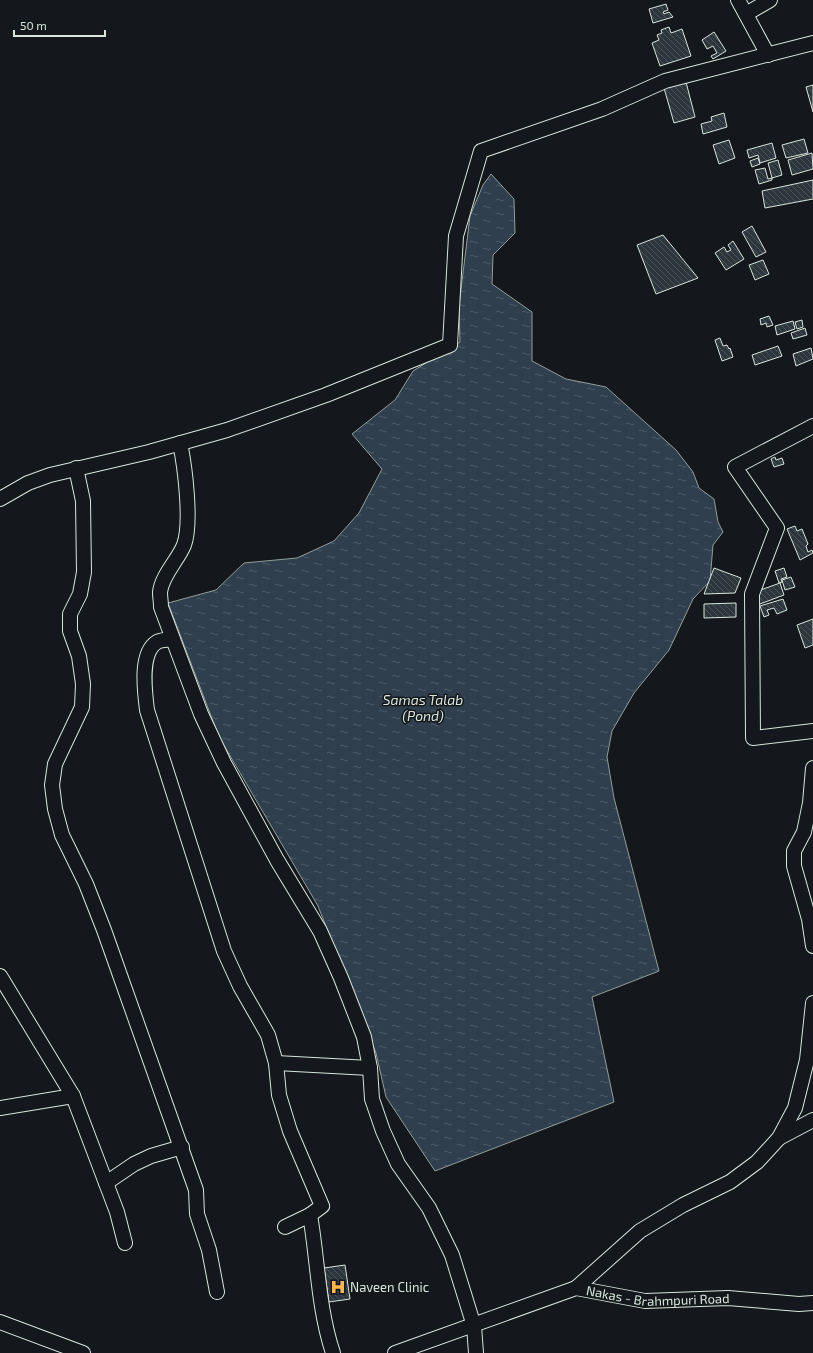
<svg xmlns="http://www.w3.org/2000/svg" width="813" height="1353" viewBox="0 0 813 1353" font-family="'Exo 2',sans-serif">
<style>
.water{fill:url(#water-ripples);stroke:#939e99}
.building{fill:url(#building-back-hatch);stroke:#d8e6dc}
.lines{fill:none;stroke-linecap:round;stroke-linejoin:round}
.minor-casing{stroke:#d8e6dc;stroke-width:16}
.minor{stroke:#14181c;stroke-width:14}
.labels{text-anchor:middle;stroke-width:3;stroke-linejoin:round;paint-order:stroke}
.poi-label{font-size:13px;fill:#d8e6dc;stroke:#14181c;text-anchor:start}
.street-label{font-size:13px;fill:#d8e6dc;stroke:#14181c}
.water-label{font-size:14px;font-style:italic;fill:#d8e6dc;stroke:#14181c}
</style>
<defs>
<pattern id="water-ripples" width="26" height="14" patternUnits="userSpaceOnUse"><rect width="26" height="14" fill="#2f3f4d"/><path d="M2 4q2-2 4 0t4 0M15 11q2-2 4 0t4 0" fill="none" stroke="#4c5b66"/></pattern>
<pattern id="building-back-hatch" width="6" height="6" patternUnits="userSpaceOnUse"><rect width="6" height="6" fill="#2c363c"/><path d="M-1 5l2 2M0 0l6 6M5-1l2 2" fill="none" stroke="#4a5358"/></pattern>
</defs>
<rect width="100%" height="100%" fill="#14181c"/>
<polygon class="water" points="491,174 514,199 515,233 493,255 492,284 532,312 532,361 566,379 606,387 676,450 693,472 699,488 714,499 718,522 723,532 713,545 710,581 693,599 669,650 634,693 612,731 607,757 614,798 659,971 592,997 614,1102 435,1171 386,1097 376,1053 318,906 219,737 168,603 216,590 244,563 297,558 334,541 359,513 382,469 352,434 395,400 413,371 460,342 459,306 470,216 483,185"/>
<g class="building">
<polygon points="666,4 668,10 663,12 664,14 669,12 673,17 653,23 649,9"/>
<polygon points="669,27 671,33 682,29 691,56 660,66 652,43 659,40 657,35 662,33 661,30"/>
<polygon points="714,32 726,51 713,59 711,56 717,53 713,46 707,49 702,40"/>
<polygon points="686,82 695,117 674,123 664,88"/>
<polygon points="813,85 813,112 806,87"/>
<polygon points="724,113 727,127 703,134 701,124 712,121 711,117"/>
<polygon points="804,139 808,153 786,158 782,145"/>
<polygon points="729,140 735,158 719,164 713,145"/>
<polygon points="772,143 776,158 760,163 758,155 749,158 747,150"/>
<polygon points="812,153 813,169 792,175 788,160"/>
<polygon points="758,158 760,164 752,167 750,161"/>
<polygon points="778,160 782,175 772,178 768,163"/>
<polygon points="765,168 768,179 772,178 772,180 759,184 755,170"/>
<polygon points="813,180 813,199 765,208 762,191"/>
<polygon points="752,226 766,252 756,257 742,232"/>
<polygon points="663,235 698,278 656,294 637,245"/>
<polygon points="733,241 744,259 726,270 715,253 724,247 727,252 731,250 728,245"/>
<polygon points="763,260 769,274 755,280 749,265"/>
<polygon points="769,316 773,325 767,327 766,323 761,325 760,319"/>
<polygon points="802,320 803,327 797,329 795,322"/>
<polygon points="793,321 795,329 777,335 775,326"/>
<polygon points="805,328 807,335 793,339 791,333"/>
<polygon points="720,338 723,346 727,345 729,349 730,348 733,357 722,361 715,340"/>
<polygon points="778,346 782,356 755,365 752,355"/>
<polygon points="811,348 813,359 796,366 793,354"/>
<polygon points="775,457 776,460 782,458 784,464 774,467 771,459"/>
<polygon points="795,526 797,531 802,529 808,544 806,546 808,552 812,550 813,553 800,560 787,529"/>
<polygon points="714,568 741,578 735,593 704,594"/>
<polygon points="784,568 787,577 781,579 782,582 779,583 775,571"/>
<polygon points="791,577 795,587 785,590 782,580"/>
<polygon points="780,583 784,595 760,604 755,592"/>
<polygon points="783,599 787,610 777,614 774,608 767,610 769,615 764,617 760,606"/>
<polygon points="736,603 736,617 704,618 704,604"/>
<polygon points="813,619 813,645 805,648 797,625"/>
<polygon points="345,1265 350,1299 329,1302 324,1268"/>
</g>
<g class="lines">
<g class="minor-casing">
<g id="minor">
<polyline points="738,0 768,55"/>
<polyline points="746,14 770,0"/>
<polyline points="813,426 735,467 777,528 752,594 753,738 813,731"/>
<path d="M180 443C185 467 192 523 184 545 178 560 162 575 160 592 160 597 161 602 161 607L201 714 224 763 277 860 320 931 341 978 364 1037 370 1068 372 1099 383 1131 398 1164 429 1208 452 1255 474 1326 476 1353"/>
<polyline points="76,468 83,501 84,572 80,594 70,614 70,631 79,656 83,684 82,707 55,764 52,785 55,809 62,835 86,884 104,930 196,1190 197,1214 209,1250 217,1292"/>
<polyline points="0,499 28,483 50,475 149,452 227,430 326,395 450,345 456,236 481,151 602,109 665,81 813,43"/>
<path d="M172 639C167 640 160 640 157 642 139 653 145 693 147 710L224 951 240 986 268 1035 276 1063 279 1095 290 1131 322 1206 310 1215 285 1227"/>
<polyline points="813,768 810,803 804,832 794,851 794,866 809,919 813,946"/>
<polyline points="0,976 73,1096"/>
<polyline points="276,1063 370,1068"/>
<polyline points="0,1108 73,1096 117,1212 125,1243"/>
<polyline points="779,1138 813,1120"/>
<polyline points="106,1183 134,1164 151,1156 182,1147"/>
<path d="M310 1215C318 1261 318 1308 333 1353"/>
<polyline points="576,1288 640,1231 683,1205 730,1182 757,1162 779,1138 795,1108 807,1060 813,1003"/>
<polyline points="0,1322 83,1353"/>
<path id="s1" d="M395 1353 576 1288 645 1301 728 1298 799 1304 813 1303"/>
</g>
</g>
<use href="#minor" class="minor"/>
</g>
<defs>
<g id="hospital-bare" transform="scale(1.2)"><path d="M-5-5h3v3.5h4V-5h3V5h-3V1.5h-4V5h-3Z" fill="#ffb74d" stroke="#14181c" stroke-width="2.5" paint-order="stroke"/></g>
</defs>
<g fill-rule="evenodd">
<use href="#hospital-bare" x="338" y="1287"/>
</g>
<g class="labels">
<g class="poi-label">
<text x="350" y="1292">Naveen Clinic</text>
</g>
<g class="street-label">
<text dy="5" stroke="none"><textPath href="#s1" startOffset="275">Nakas - Brahmpuri Road</textPath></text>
</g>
<g class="water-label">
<text x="423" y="705">Samas Talab<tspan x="423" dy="16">(Pond)</tspan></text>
</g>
</g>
<path d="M14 30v6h91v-6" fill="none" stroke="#d8e6dc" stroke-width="2"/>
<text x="20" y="30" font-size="12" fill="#d8e6dc" stroke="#14181c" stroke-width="3" paint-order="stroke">50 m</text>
</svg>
